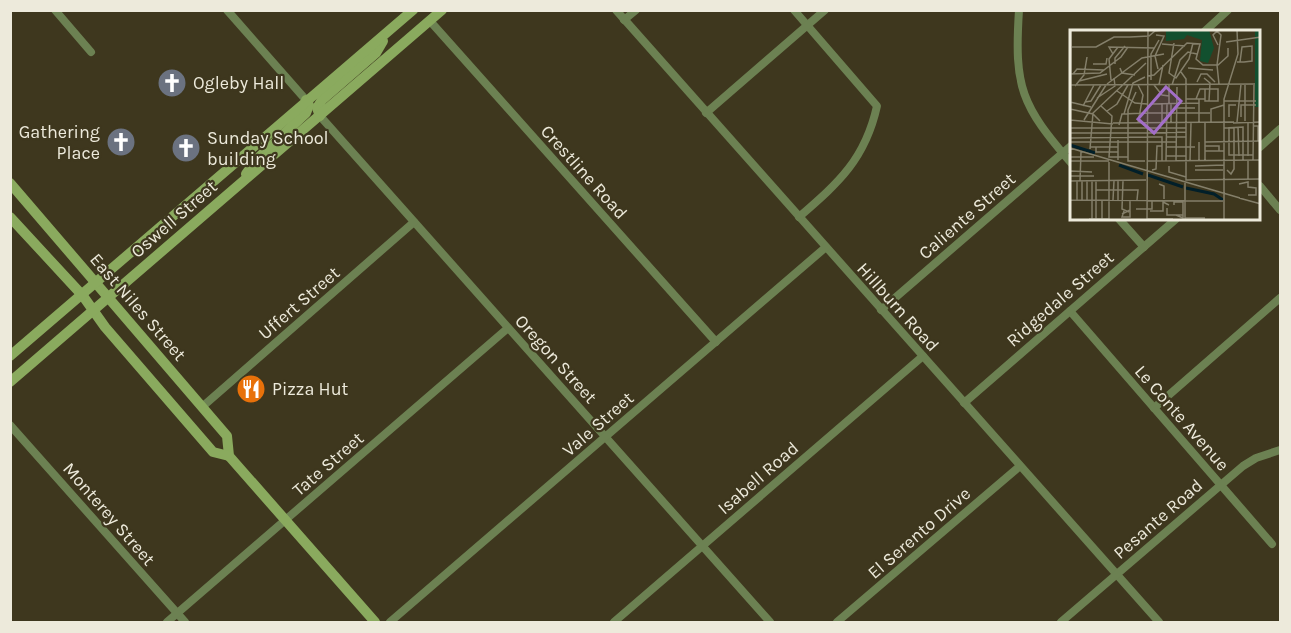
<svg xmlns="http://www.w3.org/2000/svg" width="1291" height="633" viewBox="0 0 1291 633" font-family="Karla,sans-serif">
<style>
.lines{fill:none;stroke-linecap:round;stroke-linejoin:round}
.street{stroke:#6c8152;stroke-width:8}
.secondary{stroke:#8aaa5e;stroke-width:10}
.labels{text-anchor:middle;stroke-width:4.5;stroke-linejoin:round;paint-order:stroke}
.poi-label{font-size:18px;fill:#edeadb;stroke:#3e371e;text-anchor:start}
.street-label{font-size:18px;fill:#edeadb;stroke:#3e371e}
.inset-river{fill:none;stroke:#011f29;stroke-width:3}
.inset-road{fill:none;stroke:#847f6a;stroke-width:1.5}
.view{fill:#a36ec9;fill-opacity:0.15;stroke:#a36ec9;stroke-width:3}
.inset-edge{fill:none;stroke:#edeadb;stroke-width:3}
</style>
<rect width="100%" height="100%" fill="#3e371e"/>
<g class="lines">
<g class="street">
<polyline points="55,10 91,52"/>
<polyline points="227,10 306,100"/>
<polyline points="616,10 1159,622"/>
<path d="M794 10 877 106C865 160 838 183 799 217"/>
<path d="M1019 10C1014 88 1021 105 1072 164"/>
<polyline points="624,20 636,10"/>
<polyline points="430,21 716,342"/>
<polyline points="1204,32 1228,10"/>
<polyline points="706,113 825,10"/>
<polyline points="320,116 770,622"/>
<polyline points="1260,147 1280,129"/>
<polyline points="1260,186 1280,210"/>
<polyline points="1119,219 1144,247"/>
<polyline points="881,310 1072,145"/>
<polyline points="1070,311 1272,544"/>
<polyline points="964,403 1176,219"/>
<polyline points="202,407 414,222"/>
<polyline points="1154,408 1280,298"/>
<polyline points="10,425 185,622"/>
<polyline points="167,622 508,328"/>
<polyline points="390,622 826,247"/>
<polyline points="614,622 923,356"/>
<polyline points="837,622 1020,466"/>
<polyline points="1061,622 1243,466 1256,458 1280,450"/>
</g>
<g class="secondary">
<polyline points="320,116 317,108 322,100 376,53 383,41"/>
<polyline points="246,174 257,159 306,113 309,105 306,100"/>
<polyline points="10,183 227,436 229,456 375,622"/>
<polyline points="10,217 83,296 105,327 213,452 229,456"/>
<polyline points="10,356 413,10"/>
<polyline points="10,382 442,10"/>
</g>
</g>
<defs>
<g id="church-disc" transform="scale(1.5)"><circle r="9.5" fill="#6b7280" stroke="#3e371e"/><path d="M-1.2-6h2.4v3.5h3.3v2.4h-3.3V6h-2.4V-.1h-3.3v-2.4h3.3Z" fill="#fff"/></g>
<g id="restaurant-disc" transform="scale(1.5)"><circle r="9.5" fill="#e8710a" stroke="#3e371e"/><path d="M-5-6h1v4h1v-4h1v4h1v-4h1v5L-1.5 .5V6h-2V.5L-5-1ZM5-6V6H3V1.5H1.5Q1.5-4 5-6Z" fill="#fff"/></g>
</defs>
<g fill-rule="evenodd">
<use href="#church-disc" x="172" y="83"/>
<use href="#church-disc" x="121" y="142"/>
<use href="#church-disc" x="186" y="148"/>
<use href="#restaurant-disc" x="251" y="389"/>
</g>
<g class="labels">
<g class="poi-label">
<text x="193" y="89">Ogleby Hall</text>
<text x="100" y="138" text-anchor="end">Gathering<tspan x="100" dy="21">Place</tspan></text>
<text x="207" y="144">Sunday School<tspan x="207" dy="21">building</tspan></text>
<text x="272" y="395">Pizza Hut</text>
</g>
<g class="street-label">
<text transform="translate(584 172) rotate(48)" y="6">Crestline Road</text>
<text transform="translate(967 216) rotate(-41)" y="6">Caliente Street</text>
<text transform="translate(174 219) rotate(-41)" y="6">Oswell Street</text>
<text transform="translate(1060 299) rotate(-41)" y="6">Ridgedale Street</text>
<text transform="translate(299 303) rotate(-41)" y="6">Uffert Street</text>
<text transform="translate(138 307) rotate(49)" y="6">East Niles Street</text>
<text transform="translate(898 307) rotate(48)" y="6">Hillburn Road</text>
<text transform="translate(556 359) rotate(48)" y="6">Oregon Street</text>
<text transform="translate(1182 418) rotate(49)" y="6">Le Conte Avenue</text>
<text transform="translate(598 424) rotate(-41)" y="6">Vale Street</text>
<text transform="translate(328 464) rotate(-41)" y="6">Tate Street</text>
<text transform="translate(758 478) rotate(-41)" y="6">Isabell Road</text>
<text transform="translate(109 514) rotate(49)" y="6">Monterey Street</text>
<text transform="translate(1158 519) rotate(-41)" y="6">Pesante Road</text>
<text transform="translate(919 533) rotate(-41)" y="6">El Serento Drive</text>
</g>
</g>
<g transform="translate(1070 30)">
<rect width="190" height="190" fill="#3e371e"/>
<path d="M96 0H139L144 18 138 33 130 31 132 10 117 5 114 9 96 11ZM185 0H190V77H185Z" fill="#12502f"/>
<path class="inset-river" d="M0 115 25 123M49 135 73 144M78 145 113 157M116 158 144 164 153 170"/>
<path class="inset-road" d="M17 0H37M86 5 94 6 85 26 88 39M60 7 79 6 85 1 93 0M156 12 191 7M104 13 99 43 106 48 119 29 123 13M92 14 115 16M148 15 143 5 147 1 151 5 147 35 149 54M2 17H26L44 7H60M43 24 39 17 84 18M167 32H174L182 31V16L172 17 170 32M23 34H36L37 28M45 34V28L55 16M50 38 52 43 65 45M118 38 143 40M111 42 116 49V150L191 149M0 44 30 43 51 27 58 17M3 44 7 39 34 40M78 46 84 45 117 13 130 14 126 29 133 35H148L158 26V18M134 48 140 53 139 71M41 50 39 29 48 17M81 50V24L89 10M9 51 37 44M127 52 131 44H137L145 52M37 54 72 28 94 24M175 54V91M1 55 185 54M84 55 92 65 99 66M89 55 93 35M102 55 110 30 118 22 127 24M5 56 14 45 17 27M47 61 65 73 77 74M66 62 58 80V131H75M27 68 45 56 44 48M116 69H135M126 69 130 59H148V71H135V59M154 71H186M0 72 21 77M15 72 21 71 31 55M80 74 129 73M99 74V55M13 76 24 55M31 76 42 86 39 127H58M106 78H125M0 79 23 84 30 91M37 81 47 74 58 55M78 83H140M54 84 63 53 75 47M159 87V75H166M171 87V75H186M0 90 43 94M14 90 36 55M129 92V69M141 92V79L154 75M167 92 171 54M43 93 164 92M68 93 73 65 68 55M92 93V74M101 93V74M163 93 191 92M49 95 52 84 77 83M183 96H188V111M159 97V125H183M168 97 169 126M1 98H77M78 98H116M154 98 173 97V130M1 103H77M78 103 116 102M78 107H92V131M97 107H116M1 108 77 107M0 112H106M135 112 191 111M135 116H149V121M20 117H48M26 117V122H48M97 117H125M0 118 170 168M20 119 23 83 76 33M135 121H154M96 126H116M178 126V92M1 127H24M48 130V110M183 130 184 54M0 131H39M78 131 191 130M96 131 97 74M106 131 107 57M120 131 121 93M129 131V112M135 131V92M99 136V142L116 147M125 136 154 135M82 140 86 139 87 116H92M125 140H153M157 140 161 144 164 139V97M1 141 22 142M1 146H24M178 150V130M0 151 76 150M7 151V170M10 151 11 122M53 151 52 179 59 182M89 154 94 156V169M169 154 178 152V157L186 158V165H178M26 160H68L67 170M169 168 191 174M0 170 153 171M12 170V151M17 170V151M43 170 44 151M48 170V151M104 175V172H113V188L106 185M97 178V185H113M66 179H82V170M54 181 52 187H60V180M80 181H93V172L99 175M52 184 60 180V170M115 188H135M19 189H39M22 189V151M26 189V151M32 189V170M77 189H103M0 190 1 0M39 190V132M77 190 78 0M115 190V153M154 190V69L168 24 167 0"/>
<path class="view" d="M96 57 111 71 84 103 68 89Z"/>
<rect width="190" height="190" class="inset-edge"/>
</g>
<rect width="1291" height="633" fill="none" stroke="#edeadb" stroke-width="24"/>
</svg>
